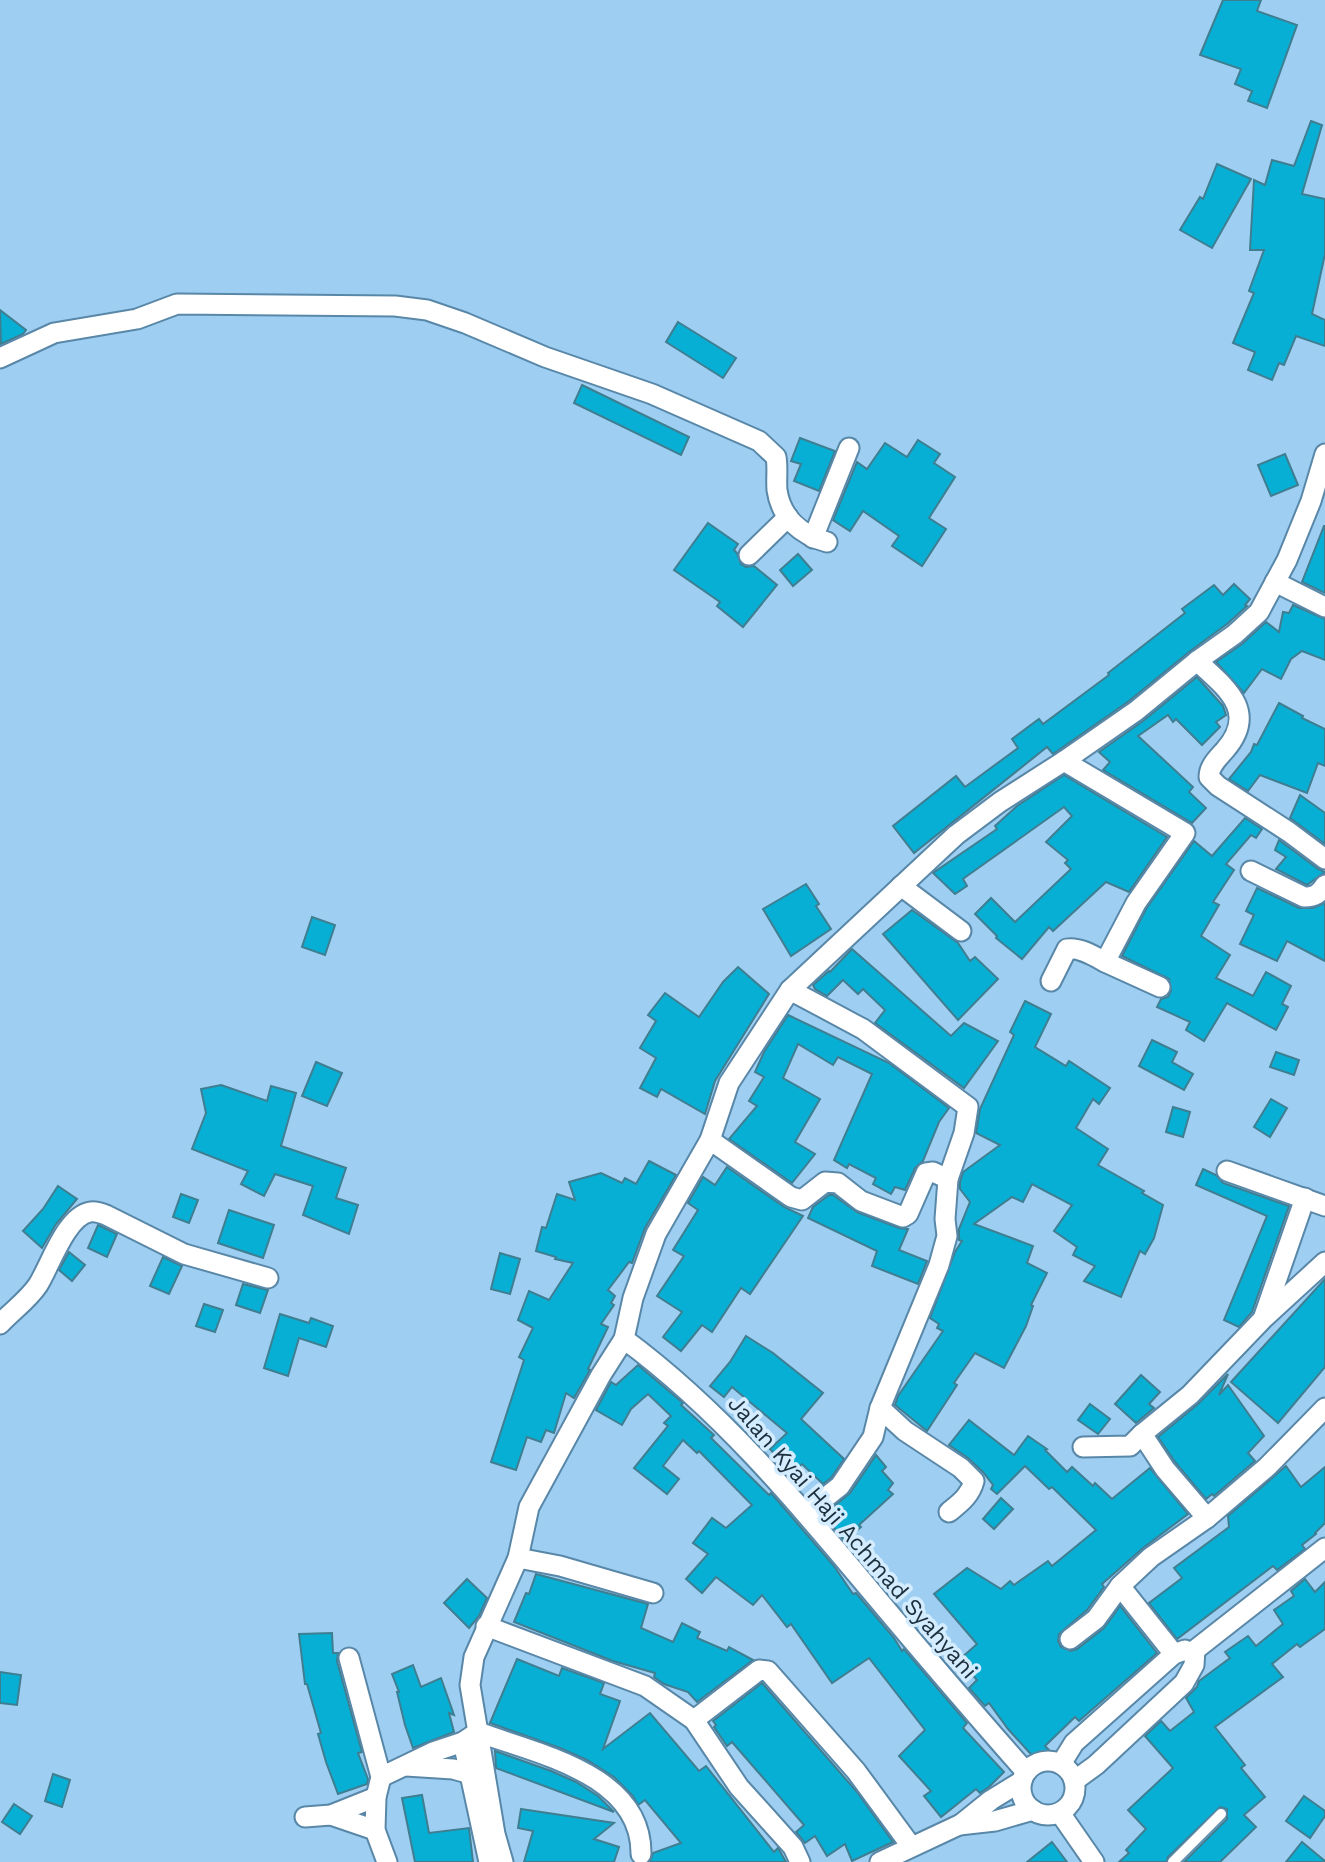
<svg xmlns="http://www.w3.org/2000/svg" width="1325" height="1862" viewBox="0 0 1325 1862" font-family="'Work Sans',sans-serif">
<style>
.building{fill:#08afd5;stroke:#3f7e91;stroke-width:2}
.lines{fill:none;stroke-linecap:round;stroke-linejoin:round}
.lane-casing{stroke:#5987a8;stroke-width:13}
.street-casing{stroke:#5987a8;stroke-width:23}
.lane{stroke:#fff;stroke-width:10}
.street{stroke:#fff;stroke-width:19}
.labels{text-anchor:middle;stroke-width:7;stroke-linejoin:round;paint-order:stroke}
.street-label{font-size:23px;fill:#1c2f3d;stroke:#d4ecff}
</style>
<rect width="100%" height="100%" fill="#9ecff2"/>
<g class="building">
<polygon points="1223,0 1261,0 1257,11 1297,25 1267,108 1248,101 1252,91 1235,84 1241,69 1200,55"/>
<polygon points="1311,121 1322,125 1302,194 1325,199 1325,254 1312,314 1325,320 1325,346 1296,336 1284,365 1279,363 1272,380 1248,370 1255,352 1233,343 1254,293 1249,291 1264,250 1250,250 1254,180 1265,185 1272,160 1294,166"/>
<polygon points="1217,164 1251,179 1212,248 1180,230 1200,197 1203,199"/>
<polygon points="0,310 26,330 23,334 1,344"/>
<polygon points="678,322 736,358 723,378 666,342"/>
<polygon points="582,385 689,437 681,455 574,403"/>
<polygon points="800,438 835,451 819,491 794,481 801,464 791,461"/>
<polygon points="918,440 940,454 934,463 955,477 929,518 946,529 922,566 892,546 899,536 863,511 850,531 833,520 857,462 867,469 885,443 907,457"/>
<polygon points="1285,454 1298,485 1271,496 1258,465"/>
<polygon points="708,523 738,544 734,550 737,553 741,564 746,567 754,566 777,585 743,627 717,606 720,602 674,570"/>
<polygon points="1324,526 1325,526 1325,593 1302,582"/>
<polygon points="798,554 812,570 793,586 780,570"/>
<polygon points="1234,584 1250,599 1245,605 1247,606 1227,624 1189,652 1129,701 1053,754 1047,747 914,853 893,826 956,776 965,787 1018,748 1012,739 1039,719 1043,724 1109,675 1108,673 1185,613 1182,609 1214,585 1223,595"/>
<polygon points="1293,605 1325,619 1325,660 1302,651 1291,659 1281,679 1262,669 1244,693 1216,662 1242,644 1266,622 1279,632 1283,612 1289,613"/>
<polygon points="1197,677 1223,706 1226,715 1216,722 1220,727 1202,745 1176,719 1173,722 1168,715 1138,736 1193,787 1189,792 1206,808 1192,823 1103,770 1110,762 1099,752 1143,721"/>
<polygon points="1279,703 1303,716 1302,718 1325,729 1325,766 1318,763 1307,793 1260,775 1248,791 1229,779 1251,752 1254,744 1257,745"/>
<polygon points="1064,775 1167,837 1129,892 1106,882 1053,931 1049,927 1022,959 996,938 997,936 975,914 991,898 1015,922 1071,869 1065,863 1068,860 1046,842 1072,816 1064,807 967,876 963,879 967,886 955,894 933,873 997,829 995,826 1017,806"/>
<polygon points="1300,795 1325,813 1325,844 1290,818"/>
<polygon points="1245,818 1262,829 1256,838 1251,835 1226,864 1234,870 1213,902 1219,905 1201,936 1230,955 1216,978 1253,996 1266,972 1291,986 1282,1004 1288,1007 1276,1030 1227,1003 1204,1041 1186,1030 1190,1022 1157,1007 1161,999 1168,997 1171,991 1169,979 1122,956 1146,909 1194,841 1212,856"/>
<polygon points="1279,840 1318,869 1325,872 1307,885 1276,869 1286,857 1275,850"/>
<polygon points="806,884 819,904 816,906 831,929 791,956 763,909"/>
<polygon points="1257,888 1299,908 1313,908 1325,903 1325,961 1287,941 1277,961 1240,944 1254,915 1246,911"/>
<polygon points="912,910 958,943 970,961 975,957 998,979 958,1020 883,934"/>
<polygon points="312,917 335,925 325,955 302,947"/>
<polygon points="852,949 951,1036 964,1023 998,1041 964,1088 875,1023 885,1010 863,989 858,994 843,980 827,996 815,989 813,985 829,971 830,972"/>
<polygon points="738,967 769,994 715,1081 705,1114 661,1089 657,1097 640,1088 656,1058 640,1048 656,1021 648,1015 665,993 699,1017 723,982"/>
<polygon points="1025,1001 1051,1014 1035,1047 1066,1066 1069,1061 1110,1088 1099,1104 1093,1099 1076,1128 1108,1149 1098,1165 1144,1191 1142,1193 1163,1205 1154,1238 1145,1254 1140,1251 1121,1297 1084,1281 1095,1266 1073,1255 1077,1247 1054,1231 1072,1205 1032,1184 1023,1202 1012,1197 974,1224 1033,1246 1027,1263 1047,1273 1031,1305 1033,1306 1026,1326 1004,1368 975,1353 954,1383 957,1385 927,1431 895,1405 898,1396 943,1331 937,1328 939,1324 930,1318 955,1252 962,1241 959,1240 959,1229 970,1202 960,1189 960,1182 963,1172 1000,1145 976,1133 980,1109 1014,1035 1010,1032"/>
<polygon points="788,1015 889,1063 949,1108 939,1122 923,1161 915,1168 905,1190 895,1187 891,1194 873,1184 876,1178 849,1164 847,1168 834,1160 872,1074 838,1057 833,1065 798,1044 783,1078 820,1099 795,1142 815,1154 792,1183 729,1139 757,1106 749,1101 764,1077 755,1072 764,1052"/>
<polygon points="1152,1040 1177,1052 1172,1062 1193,1074 1184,1090 1139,1066"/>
<polygon points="1276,1052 1299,1060 1294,1075 1270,1067"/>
<polygon points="316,1062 342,1073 327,1106 302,1096"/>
<polygon points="221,1085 267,1101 271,1086 296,1093 281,1146 346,1168 336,1198 358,1205 349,1234 303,1215 313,1186 275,1174 264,1196 241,1184 248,1171 192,1149 206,1113 201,1089"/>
<polygon points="1271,1099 1287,1108 1270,1137 1254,1127"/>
<polygon points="1173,1107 1190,1112 1183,1137 1166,1132"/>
<polygon points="649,1161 676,1175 645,1228 632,1263 629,1262 608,1290 615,1296 611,1303 614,1305 601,1324 608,1327 588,1369 590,1370 574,1398 566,1393 554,1433 546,1430 541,1442 527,1437 516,1470 491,1462 524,1360 519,1357 533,1328 518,1320 529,1291 549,1300 573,1263 555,1259 556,1257 536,1251 542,1227 546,1228 557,1194 575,1200 569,1182 601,1173 622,1183 625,1178 636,1184"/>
<polygon points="727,1167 784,1207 803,1216 750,1294 741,1288 712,1332 702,1325 681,1351 663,1337 682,1312 657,1296 684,1256 673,1250 698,1210 688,1203 703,1177 715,1185"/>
<polygon points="1203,1169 1216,1175 1223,1183 1289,1206 1252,1312 1239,1327 1224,1320 1267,1216 1196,1185"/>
<polygon points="58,1186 77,1199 56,1224 42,1248 23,1231 43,1209"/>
<polygon points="181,1194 198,1200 189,1223 173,1217"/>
<polygon points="829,1195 833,1195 857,1212 899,1228 908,1229 899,1250 927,1261 918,1284 872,1266 877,1251 808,1218 813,1207"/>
<polygon points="229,1210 274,1225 263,1258 218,1243"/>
<polygon points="98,1225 117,1234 107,1257 88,1248"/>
<polygon points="69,1252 85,1265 72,1281 59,1270"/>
<polygon points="500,1253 520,1259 510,1294 491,1289"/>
<polygon points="163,1257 182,1266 169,1294 150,1286"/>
<polygon points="1325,1279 1325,1367 1278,1423 1231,1382"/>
<polygon points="243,1284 268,1290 260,1313 236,1305"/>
<polygon points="204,1304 223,1310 215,1332 196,1326"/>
<polygon points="280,1314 309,1323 311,1318 333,1326 326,1347 299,1338 288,1376 264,1368"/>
<polygon points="746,1336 773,1353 823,1393 801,1419 844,1459 831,1478 823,1484 802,1464 792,1473 770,1449 787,1433 732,1387 724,1397 710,1386 730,1362"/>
<polygon points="638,1365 683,1403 681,1405 714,1435 711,1438 769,1495 771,1493 834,1566 853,1594 856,1593 894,1638 902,1651 904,1649 967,1723 963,1728 1004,1772 989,1787 980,1793 976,1789 941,1817 924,1796 931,1791 899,1756 925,1730 869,1658 832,1683 791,1624 787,1627 762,1595 753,1605 716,1577 702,1593 686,1579 708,1554 693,1543 712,1518 726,1528 752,1505 699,1451 697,1453 683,1440 663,1466 679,1479 667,1494 634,1468 668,1426 664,1423 671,1416 648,1394 631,1409 622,1425 596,1410 611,1382 616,1385"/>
<polygon points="1228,1374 1219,1395 1228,1385 1264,1436 1248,1453 1255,1461 1214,1496 1212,1494 1206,1499 1175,1462 1158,1437 1198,1404"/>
<polygon points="1141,1375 1160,1392 1149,1404 1154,1408 1136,1423 1115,1404"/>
<polygon points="1090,1404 1110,1419 1098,1434 1078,1420"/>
<polygon points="969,1420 1014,1455 1028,1436 1047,1449 1045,1450 1067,1472 1072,1467 1093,1486 1095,1483 1112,1499 1150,1468 1188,1514 1143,1548 1102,1584 1104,1587 1087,1610 1059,1634 1058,1641 1061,1647 1071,1651 1077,1649 1104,1628 1120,1606 1157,1653 1079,1721 1075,1717 1045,1746 1051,1752 1039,1763 1008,1729 989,1703 985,1706 969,1688 977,1680 959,1660 977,1644 934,1594 967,1568 1001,1589 1010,1581 1014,1585 1048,1561 1052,1566 1096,1530 1052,1487 1049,1489 1025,1466 997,1494 991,1489 993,1485 983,1472 968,1458 949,1445"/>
<polygon points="876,1455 886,1467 882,1471 893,1483 888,1490 893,1494 859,1525 861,1527 845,1541 823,1515 850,1493"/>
<polygon points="1286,1466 1301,1487 1325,1467 1325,1523 1315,1533 1316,1534 1302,1545 1305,1549 1277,1570 1273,1566 1177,1639 1149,1603 1182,1578 1174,1568 1229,1527 1228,1516"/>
<polygon points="1001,1498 1013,1509 994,1529 983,1519"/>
<polygon points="536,1574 648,1604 641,1628 673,1642 682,1623 700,1632 697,1638 727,1651 729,1647 753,1660 697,1702 688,1692 664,1684 654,1677 655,1673 613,1661 514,1622 526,1593 529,1594"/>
<polygon points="467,1579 487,1598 479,1616 469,1628 444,1603"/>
<polygon points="1305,1579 1315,1592 1325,1582 1325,1629 1300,1647 1297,1644 1272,1664 1283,1677 1215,1727 1245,1765 1241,1768 1265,1797 1244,1815 1256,1827 1220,1862 1184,1862 1227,1819 1227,1809 1220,1807 1168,1857 1166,1862 1119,1862 1129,1853 1126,1850 1146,1829 1128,1810 1173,1768 1145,1736 1161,1721 1170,1731 1194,1712 1186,1698 1197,1687 1199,1681 1230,1658 1225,1652 1248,1636 1256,1646 1283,1624 1274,1610 1294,1596 1291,1591"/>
<polygon points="332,1633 333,1653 338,1653 337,1661 362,1752 358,1753 368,1779 367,1784 338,1794 326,1762 318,1734 321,1733 307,1684 305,1684 299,1634"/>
<polygon points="517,1659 559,1676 562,1668 604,1683 600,1694 620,1701 603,1749 650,1713 699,1771 706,1766 774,1852 778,1848 786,1862 650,1862 653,1853 681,1843 645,1800 638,1805 633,1796 614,1777 587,1760 560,1748 490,1723"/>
<polygon points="413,1665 421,1687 441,1678 454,1715 449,1713 454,1732 413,1748 405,1725 397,1692 399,1692 392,1674"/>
<polygon points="0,1672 21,1675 17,1705 0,1703"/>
<polygon points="762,1683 857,1792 893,1842 852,1861 845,1844 827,1856 815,1836 805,1843 796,1832 804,1825 732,1742 727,1746 714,1727 716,1725 713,1721"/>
<polygon points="495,1751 551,1771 576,1782 598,1796 614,1812 496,1768"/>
<polygon points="53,1774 70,1780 62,1807 45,1801"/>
<polygon points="422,1795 429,1833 469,1828 473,1862 415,1862 402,1798"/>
<polygon points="1304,1796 1325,1811 1325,1816 1310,1838 1286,1821"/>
<polygon points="14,1804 32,1816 20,1834 2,1822"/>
<polygon points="521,1809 614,1823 594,1839 619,1847 614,1862 524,1862 533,1831 518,1828"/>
<polygon points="1052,1842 1067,1862 1027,1862"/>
<polygon points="1302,1842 1325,1861 1325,1862 1286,1862"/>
</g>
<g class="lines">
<g class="lane-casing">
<polyline id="lane" points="1173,1862 1221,1814"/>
</g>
<g class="street-casing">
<g id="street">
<path d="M0 358 54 333 137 319 177 304 395 306 427 310 465 323 545 357 652 394 759 441 776 457C778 468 776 479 777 490 781 518 801 535 827 542"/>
<polyline points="813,538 849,448"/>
<polyline points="749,555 788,517"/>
<polyline points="1275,582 1325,607"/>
<path d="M1197 661C1225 687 1259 711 1225 750 1218 758 1209 766 1209 777L1218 786 1289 832 1325 859"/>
<polyline points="1064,761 1185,833 1136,903 1105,962 1160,987"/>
<path d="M1251 871 1304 897C1315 897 1319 894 1325 885"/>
<polyline points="901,886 961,931"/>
<path d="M1051 981 1067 949C1080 947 1094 956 1105 962"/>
<polyline points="790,990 863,1029 968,1107 964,1133 948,1179 945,1219 947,1236 939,1265 880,1408 873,1437 840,1486 806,1513"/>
<polyline points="710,1140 791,1197 802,1200 825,1182 838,1183 861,1201 903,1217 908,1214 926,1173 933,1172 948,1179"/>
<polyline points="1227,1171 1325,1206"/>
<polyline points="1264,1316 1305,1198"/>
<path d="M0 1324C12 1311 28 1300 38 1285 50 1266 66 1216 90 1212 96 1211 101 1213 106 1215L184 1254 268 1278"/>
<path d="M880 1408 905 1431 961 1468 974 1481C970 1496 960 1503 949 1512"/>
<polyline points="1083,1447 1130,1446 1142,1434"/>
<polyline points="1207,1518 1165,1469 1142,1434 1190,1395 1264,1318 1325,1262"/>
<polyline points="518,1558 560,1566 653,1593"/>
<polyline points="486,1626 645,1686 694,1720 739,1787 793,1847 800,1862"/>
<polyline points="1070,1639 1096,1619 1120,1586"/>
<polyline points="1195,1650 1325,1548"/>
<polyline points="1174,1654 1120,1586 1151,1557 1207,1518 1267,1467 1325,1408"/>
<polyline points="349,1658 381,1777 376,1797 375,1830 387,1862"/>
<polyline points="694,1720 759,1670 768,1671 856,1771 911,1846"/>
<polyline points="463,1742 489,1862"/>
<circle cx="1048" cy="1788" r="27"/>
<polyline points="1061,1764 1074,1743 1174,1654 1185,1650"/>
<polyline points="406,1766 453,1769 471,1774"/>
<path d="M1026 1772C973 1712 921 1651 870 1590 795 1500 719 1409 624 1339L633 1298 656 1234 710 1140 729 1083 790 990 956 835 1000 802 1064 761 1136 711 1197 661 1235 634 1259 612 1287 560 1311 501 1325 454"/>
<path d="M381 1777 433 1752 463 1742 478 1732C537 1754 642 1774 641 1854"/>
<polyline points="1074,1781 1096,1765 1184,1683 1194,1665 1195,1650"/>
<polyline points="1060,1813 1094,1862"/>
<polyline points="331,1815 375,1830"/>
<polyline points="305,1817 331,1815 376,1797"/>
<polyline points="960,1825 991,1800 1022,1781"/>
<polyline points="503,1862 495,1834 470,1685 474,1657 518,1558 529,1507 601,1375 624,1339"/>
<polyline points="880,1862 959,1825 995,1821 1033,1810"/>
</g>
</g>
<use href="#lane" class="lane"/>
<use href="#street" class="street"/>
</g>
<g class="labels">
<g class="street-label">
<text transform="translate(853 1537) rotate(49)" y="8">Jalan Kyai Haji Achmad Syahyani</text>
</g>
</g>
</svg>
